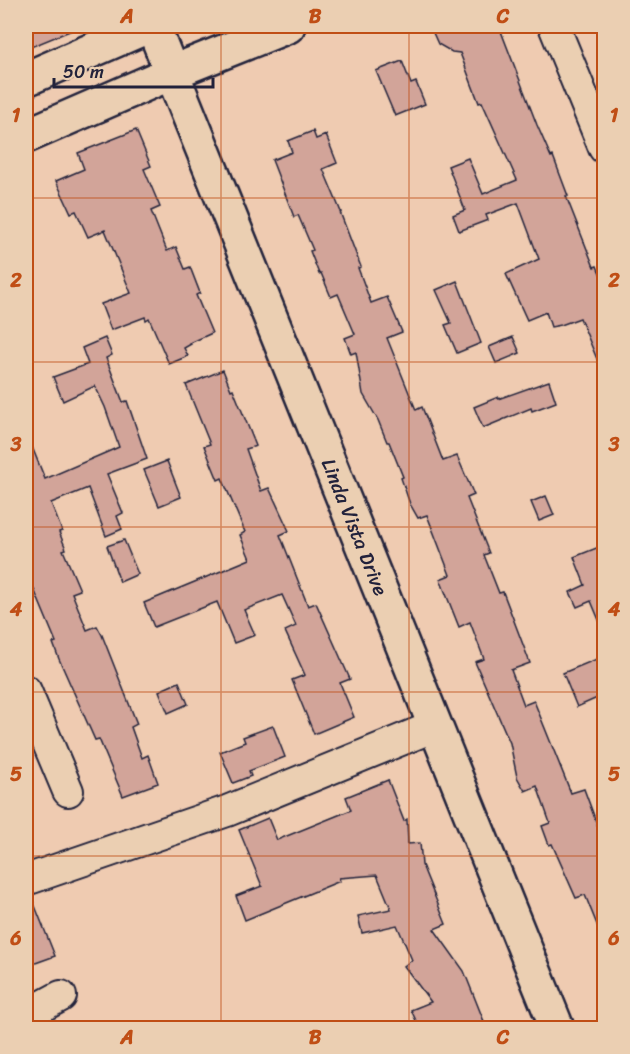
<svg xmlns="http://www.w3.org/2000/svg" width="630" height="1054" viewBox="0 0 630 1054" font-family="Sriracha,sans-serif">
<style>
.building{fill:#d2a499;stroke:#22223b;stroke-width:1.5}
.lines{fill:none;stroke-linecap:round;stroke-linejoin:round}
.minor-casing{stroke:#22223b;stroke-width:34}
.major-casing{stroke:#22223b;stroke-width:38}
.minor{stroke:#ebcfb2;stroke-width:30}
.major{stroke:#ebcfb2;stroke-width:33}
.grid{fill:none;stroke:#c04e15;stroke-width:1.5;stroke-opacity:0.55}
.labels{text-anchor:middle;stroke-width:6;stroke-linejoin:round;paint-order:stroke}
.street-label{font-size:20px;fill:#22223b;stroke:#ebcfb2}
.neatline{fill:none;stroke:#c04e15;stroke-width:2}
.grid-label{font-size:20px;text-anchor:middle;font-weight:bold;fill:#c04e15}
</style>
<rect width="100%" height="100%" fill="#efcbb1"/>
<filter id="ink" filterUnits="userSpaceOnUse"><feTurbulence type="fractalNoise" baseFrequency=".0167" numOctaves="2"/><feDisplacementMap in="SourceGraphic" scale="12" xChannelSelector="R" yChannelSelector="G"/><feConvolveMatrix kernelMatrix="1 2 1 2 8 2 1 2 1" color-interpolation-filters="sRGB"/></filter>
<g filter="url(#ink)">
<g class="building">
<polygon points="26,26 82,26 26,49"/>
<polygon points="430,26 499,26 537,125 551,157 553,156 568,196 566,196 594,267 597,266 604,283 604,376 580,318 561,325 551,327 546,312 527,320 506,274 539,259 518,203 486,215 488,220 459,231 453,215 465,210 448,166 468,158 483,194 517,180 482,102 479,103 460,53 452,52 438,44"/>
<polygon points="402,61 411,84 416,82 425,104 395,116 376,71"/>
<polygon points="136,130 151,166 144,169 160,207 151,211 167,251 176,247 185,269 190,267 200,293 196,295 212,333 190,343 191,344 184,348 188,356 169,364 149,318 146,320 145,317 111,330 101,304 131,293 105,230 88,237 76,211 71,213 56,181 84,169 78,153"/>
<polygon points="313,131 316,139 326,135 337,163 323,169 341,212 340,212 361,267 358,268 371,303 387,297 402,332 387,338 416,410 422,407 443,461 457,456 474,495 467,498 489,553 484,555 499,593 503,592 530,663 511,670 524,705 534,701 571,793 584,789 604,843 604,942 585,895 576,898 552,844 549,845 542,826 550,823 537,786 525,791 517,777 510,743 475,662 484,659 470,622 459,627 440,579 450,575 427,515 418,518 410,504 401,478 403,477 389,442 387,442 378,420 363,394 356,352 351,354 345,338 355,334 338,294 331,297 321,273 319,274 310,251 313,250 298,215 294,217 272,160 292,152 288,141"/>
<polygon points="457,281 481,343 457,353 445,325 451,323 436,290"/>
<polygon points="513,337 520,353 496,363 489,347"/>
<polygon points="105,338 112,355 106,358 123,402 127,401 147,459 107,474 123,513 117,516 122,529 106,536 88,488 51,503 62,531 59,532 66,549 63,550 80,590 72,593 87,630 97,626 102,635 137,724 131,727 142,758 148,755 158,783 123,796 99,739 95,740 59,659 53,643 56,642 26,570 26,432 45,479 119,447 105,407 95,386 63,401 53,377 88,364 82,348"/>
<polygon points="223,370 231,390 233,389 256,446 246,449 261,491 269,488 289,531 280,535 308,606 316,603 350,679 340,683 354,717 314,734 292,680 305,675 285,631 296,626 282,595 244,610 255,635 234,643 217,602 154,627 144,603 250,559 240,535 245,532 222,478 218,480 204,446 210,444 186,385"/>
<polygon points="549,381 556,402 532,411 531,408 483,428 474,407 498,397 498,399"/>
<polygon points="167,461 181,497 159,506 144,470"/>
<polygon points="546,496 554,515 539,521 531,502"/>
<polygon points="124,540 138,574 120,582 107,546"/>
<polygon points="604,545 604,632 591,601 577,607 570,592 585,585 574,557"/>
<polygon points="604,656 604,695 577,707 563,673"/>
<polygon points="179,682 188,704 168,713 159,691"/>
<polygon points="273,726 285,757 249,771 251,776 233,783 220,752 245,742 243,737"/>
<polygon points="388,780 404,821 407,819 408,844 420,843 422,865 446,924 434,929 464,971 487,1029 420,1029 411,1010 431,1002 404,966 412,960 397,925 362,933 358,916 391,909 377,875 339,878 340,881 245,920 236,896 262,886 239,830 268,818 277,840 351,810 346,797"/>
<polygon points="31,896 55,956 30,965 26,954 26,897"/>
</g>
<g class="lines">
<g class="minor-casing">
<g id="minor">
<polyline points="554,26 604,148"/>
<polyline points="26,691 68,791"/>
<polyline points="26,880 227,811 435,726"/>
<polyline points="26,1015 61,996"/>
</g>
</g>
<g class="major-casing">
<g id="major">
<path id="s1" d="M153 26 557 1028"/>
<polyline points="26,79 148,26"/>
<polyline points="26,136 173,72 288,26"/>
</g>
</g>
<use href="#minor" class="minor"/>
<use href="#major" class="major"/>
</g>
</g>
<path class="grid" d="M221 26V1028M409 26V1028M26 198H604M26 362H604M26 527H604M26 692H604M26 856H604"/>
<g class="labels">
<g class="street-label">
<text dy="7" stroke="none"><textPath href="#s1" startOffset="540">Linda Vista Drive</textPath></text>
</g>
</g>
<rect width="630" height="1054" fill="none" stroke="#ebcfb2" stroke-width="66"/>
<path d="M54 78v9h159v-9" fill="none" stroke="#22223b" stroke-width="3"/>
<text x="63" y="78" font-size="18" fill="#22223b" stroke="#ebcfb2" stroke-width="4.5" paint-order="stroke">50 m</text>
<rect x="33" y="33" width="564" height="988" class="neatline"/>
<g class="grid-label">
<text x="127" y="23">A</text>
<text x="315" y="23">B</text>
<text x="503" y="23">C</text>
<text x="16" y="122">1</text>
<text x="614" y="122">1</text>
<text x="16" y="287">2</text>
<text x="614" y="287">2</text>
<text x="16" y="451">3</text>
<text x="614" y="451">3</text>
<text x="16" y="616">4</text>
<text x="614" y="616">4</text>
<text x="16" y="781">5</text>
<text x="614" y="781">5</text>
<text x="16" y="945">6</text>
<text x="614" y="945">6</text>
<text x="127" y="1044">A</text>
<text x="315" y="1044">B</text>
<text x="503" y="1044">C</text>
</g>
</svg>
